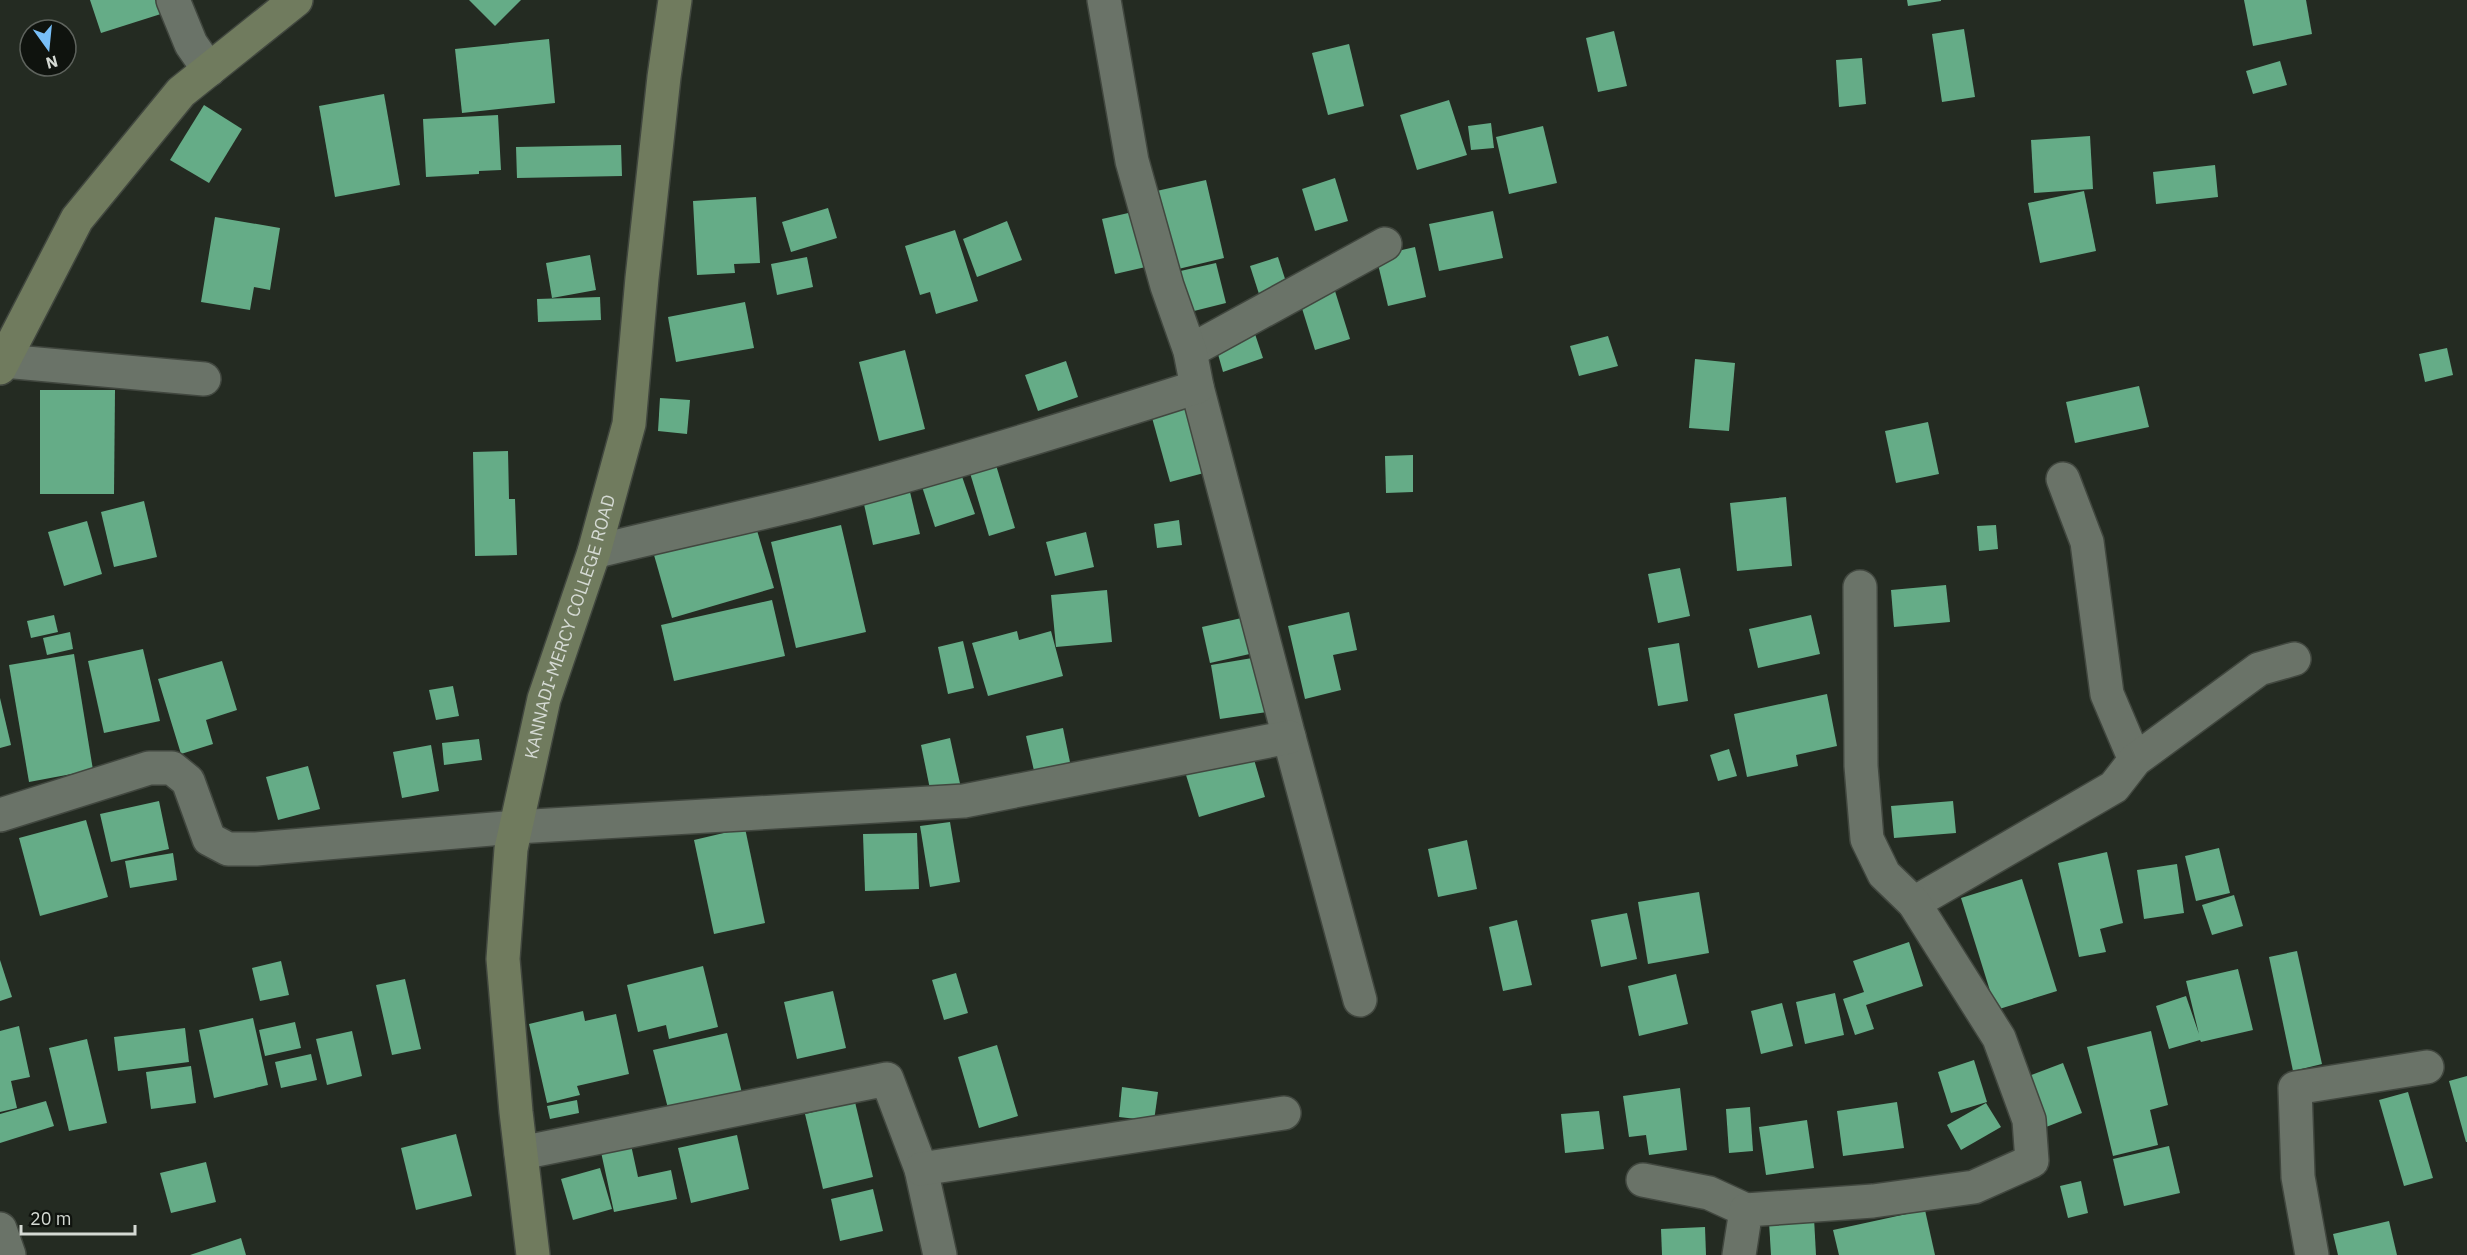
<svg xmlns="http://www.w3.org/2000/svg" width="2467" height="1255" viewBox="0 0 2467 1255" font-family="'IBM Plex Sans',sans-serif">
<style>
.building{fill:#65ac87}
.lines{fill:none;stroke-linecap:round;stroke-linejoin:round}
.street-casing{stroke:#41473f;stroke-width:36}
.secondary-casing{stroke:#41473f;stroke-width:36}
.street{stroke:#6a7368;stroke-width:33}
.secondary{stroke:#707b5e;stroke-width:33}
.labels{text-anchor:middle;stroke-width:6;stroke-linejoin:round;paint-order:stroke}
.street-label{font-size:18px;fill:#d5dad4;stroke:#0f130e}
</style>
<rect width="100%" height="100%" fill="#242b22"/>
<g class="building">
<polygon points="90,0 160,0 164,13 101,33"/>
<polygon points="469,0 521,0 495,26"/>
<polygon points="1907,0 1941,0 1941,1 1908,6"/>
<polygon points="2244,0 2306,0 2312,34 2253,46"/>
<polygon points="1964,29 1975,97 1942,102 1932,34"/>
<polygon points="1614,31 1627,86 1598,92 1586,38"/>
<polygon points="549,39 555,103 462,113 455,49"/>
<polygon points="1349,44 1364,106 1328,115 1312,53"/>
<polygon points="1862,58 1866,104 1839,107 1836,60"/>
<polygon points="2280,61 2287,85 2253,94 2246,71"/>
<polygon points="384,94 400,185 335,197 319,106"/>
<polygon points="1449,100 1467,155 1417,170 1400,115"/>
<polygon points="204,105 242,129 209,183 170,160"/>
<polygon points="498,115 501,170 479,171 479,174 426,177 423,119"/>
<polygon points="1491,123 1494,148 1471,150 1468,126"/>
<polygon points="1543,126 1557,183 1509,194 1496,137"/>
<polygon points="2090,136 2093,189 2034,193 2031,140"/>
<polygon points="621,145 622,176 517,178 516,147"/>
<polygon points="2215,165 2218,197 2156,204 2153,172"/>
<polygon points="1335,178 1348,221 1315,231 1302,189"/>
<polygon points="1206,180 1224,258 1170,271 1152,192"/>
<polygon points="2084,191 2096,251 2040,263 2028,203"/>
<polygon points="756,197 760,263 734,264 735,273 697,275 693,201"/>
<polygon points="828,208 837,238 791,252 782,222"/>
<polygon points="1137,211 1150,266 1115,274 1102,219"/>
<polygon points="1493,211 1503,258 1439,271 1429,224"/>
<polygon points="215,217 280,228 270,290 254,287 250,310 201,302"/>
<polygon points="1007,221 1022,260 977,277 963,239"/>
<polygon points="955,230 978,301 936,314 930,292 920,295 905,246"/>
<polygon points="1415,247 1426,297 1388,306 1376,256"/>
<polygon points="590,255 596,290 552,298 546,263"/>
<polygon points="807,257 813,287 777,295 771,264"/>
<polygon points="1278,257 1287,285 1259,294 1250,266"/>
<polygon points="1216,263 1226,303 1186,313 1176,272"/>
<polygon points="1335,291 1350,339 1315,350 1300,302"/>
<polygon points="600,297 601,320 538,322 537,299"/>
<polygon points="745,302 754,348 676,362 668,317"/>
<polygon points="1255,334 1263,358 1223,372 1216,347"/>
<polygon points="1608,336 1618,366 1579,376 1570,346"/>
<polygon points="2447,348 2453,375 2425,382 2419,354"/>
<polygon points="905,350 925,429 879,441 859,362"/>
<polygon points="1695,359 1735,363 1729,431 1689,428"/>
<polygon points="1066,361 1078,397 1038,411 1025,375"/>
<polygon points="2139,386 2149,427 2075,443 2066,402"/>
<polygon points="40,390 115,390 114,494 40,494"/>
<polygon points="660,398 690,400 687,434 658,431"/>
<polygon points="1183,398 1204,473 1170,482 1149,407"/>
<polygon points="1928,422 1939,474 1896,483 1885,431"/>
<polygon points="508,451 509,499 515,499 517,555 475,556 473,452"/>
<polygon points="993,455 1015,528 989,536 967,463"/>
<polygon points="1413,455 1413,492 1386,493 1385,456"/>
<polygon points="957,462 975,514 935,527 918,474"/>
<polygon points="906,475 920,534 873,545 860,486"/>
<polygon points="1786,497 1792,566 1737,571 1730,503"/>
<polygon points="144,501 157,557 114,567 101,512"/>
<polygon points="1179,520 1182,545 1157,548 1154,524"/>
<polygon points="87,521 102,574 64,586 48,532"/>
<polygon points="841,525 866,632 796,648 771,542"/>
<polygon points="1996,525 1998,549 1979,551 1977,526"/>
<polygon points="756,527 774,588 672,618 652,548"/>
<polygon points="1086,532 1094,567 1055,576 1046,542"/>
<polygon points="1680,568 1690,616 1658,623 1648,574"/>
<polygon points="1946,585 1950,622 1894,627 1891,590"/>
<polygon points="1107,590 1112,642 1056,647 1051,595"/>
<polygon points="772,600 785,656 674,681 661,625"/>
<polygon points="1349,612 1357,650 1333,655 1341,690 1305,699 1288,626"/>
<polygon points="54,615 58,632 31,638 27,621"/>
<polygon points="1811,615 1820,654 1758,668 1749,629"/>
<polygon points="1246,617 1254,653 1210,663 1202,627"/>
<polygon points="1017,631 1019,640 1051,631 1063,676 988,696 972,643"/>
<polygon points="70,632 73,649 47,655 43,638"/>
<polygon points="963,641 974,688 948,694 938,647"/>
<polygon points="1679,643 1688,701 1658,706 1648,648"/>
<polygon points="143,649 160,721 104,733 88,661"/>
<polygon points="74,654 93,770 29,782 9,665"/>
<polygon points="1264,656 1274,711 1220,719 1211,665"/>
<polygon points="222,661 237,710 206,720 213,744 181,754 158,679"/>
<polygon points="453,686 459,716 436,720 429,690"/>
<polygon points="1827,694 1837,746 1796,755 1798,766 1747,777 1734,714"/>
<polygon points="0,698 11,745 0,748"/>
<polygon points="1063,728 1071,767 1035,775 1026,736"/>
<polygon points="950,738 961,788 931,794 921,745"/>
<polygon points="479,739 482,760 444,765 442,743"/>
<polygon points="431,745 439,791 402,798 393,752"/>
<polygon points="1729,749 1737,776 1718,781 1710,755"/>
<polygon points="1253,756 1265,797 1199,817 1186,775"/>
<polygon points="308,766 320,809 278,820 266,777"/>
<polygon points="159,801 169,849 111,862 100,814"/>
<polygon points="1953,801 1956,833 1894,838 1891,806"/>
<polygon points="86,820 108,897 40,916 19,838"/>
<polygon points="950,822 960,882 930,887 920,826"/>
<polygon points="745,828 765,923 714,934 694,840"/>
<polygon points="917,833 919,889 865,891 863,834"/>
<polygon points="1467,840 1477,889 1438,897 1428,849"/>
<polygon points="2219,848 2230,893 2196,901 2185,856"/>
<polygon points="2107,852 2123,923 2100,929 2106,952 2079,957 2058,863"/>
<polygon points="173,853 177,880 130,888 125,861"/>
<polygon points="2177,864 2184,913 2144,919 2137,870"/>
<polygon points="2022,879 2057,991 1996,1010 1961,898"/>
<polygon points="1699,892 1709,953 1648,964 1638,902"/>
<polygon points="2234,895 2243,926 2212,935 2202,905"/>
<polygon points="1627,913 1637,959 1601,967 1591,920"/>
<polygon points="1517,920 1532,985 1503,991 1489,927"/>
<polygon points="1909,942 1923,986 1866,1005 1874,1029 1855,1035 1843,999 1864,992 1853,961"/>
<polygon points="2297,951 2322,1064 2293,1071 2269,957"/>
<polygon points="0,960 12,997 0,1001"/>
<polygon points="281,961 289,995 260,1001 252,968"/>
<polygon points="703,966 718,1027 669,1039 666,1025 638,1032 627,985"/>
<polygon points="2238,969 2253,1030 2201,1042 2200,1040 2169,1049 2156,1006 2186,996 2199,1034 2186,981"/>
<polygon points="956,973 968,1013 944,1020 932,980"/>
<polygon points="1676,974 1688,1024 1639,1036 1628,986"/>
<polygon points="405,979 421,1049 392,1055 376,985"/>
<polygon points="833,991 846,1048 797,1059 784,1002"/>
<polygon points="1835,993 1844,1035 1805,1044 1796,1002"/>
<polygon points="1782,1003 1793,1046 1761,1054 1751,1011"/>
<polygon points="583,1011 585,1021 616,1014 629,1074 577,1086 580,1095 547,1103 529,1024"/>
<polygon points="253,1018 268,1085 214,1098 199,1030"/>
<polygon points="295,1022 301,1048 265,1056 259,1030"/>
<polygon points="19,1026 30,1077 11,1081 17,1108 0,1112 0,1031"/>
<polygon points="185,1028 189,1062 118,1071 114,1037"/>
<polygon points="352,1031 362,1076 327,1085 316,1039"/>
<polygon points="2151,1031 2168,1105 2150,1110 2158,1145 2113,1156 2087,1047"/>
<polygon points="727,1033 743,1097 670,1116 653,1050"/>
<polygon points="87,1039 107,1123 69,1131 49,1048"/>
<polygon points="997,1045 1018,1116 979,1128 958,1057"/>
<polygon points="311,1054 317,1080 281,1088 275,1062"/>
<polygon points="1974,1060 1987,1102 1951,1113 1938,1072"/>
<polygon points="2063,1063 2082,1113 2028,1134 2010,1083"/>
<polygon points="191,1066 196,1103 151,1109 146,1072"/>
<polygon points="2467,1076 2467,1142 2466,1142 2449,1081"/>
<polygon points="1122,1087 1158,1092 1154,1121 1119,1117"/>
<polygon points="1680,1088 1687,1150 1649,1155 1646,1135 1629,1137 1623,1096"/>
<polygon points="2408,1092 2433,1178 2404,1186 2379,1100"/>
<polygon points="577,1100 579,1113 550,1119 547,1106"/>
<polygon points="46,1101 54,1126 0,1143 0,1114"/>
<polygon points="855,1102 873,1177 823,1189 805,1114"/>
<polygon points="1897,1102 1904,1148 1843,1156 1837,1111"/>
<polygon points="1986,1103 2001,1127 1961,1150 1947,1125"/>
<polygon points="1750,1107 1753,1151 1729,1153 1726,1109"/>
<polygon points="1599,1111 1604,1149 1565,1153 1561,1114"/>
<polygon points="1807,1120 1814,1168 1766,1175 1759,1127"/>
<polygon points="456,1134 472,1196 416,1210 401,1148"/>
<polygon points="737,1135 749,1189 691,1203 678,1148"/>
<polygon points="631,1145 638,1177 671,1170 677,1199 614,1212 601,1152"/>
<polygon points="2169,1146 2180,1193 2124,1206 2113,1159"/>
<polygon points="206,1162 216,1202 171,1213 160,1173"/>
<polygon points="600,1168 612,1209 573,1220 561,1179"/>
<polygon points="2081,1181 2088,1213 2068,1218 2060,1186"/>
<polygon points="873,1189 883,1231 840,1241 831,1199"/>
<polygon points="1925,1210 1935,1255 1839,1255 1833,1230"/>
<polygon points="1814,1218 1816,1255 1771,1255 1769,1222"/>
<polygon points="2389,1221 2397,1255 2338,1255 2333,1234"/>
<polygon points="1705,1227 1706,1255 1662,1255 1661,1229"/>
<polygon points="241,1238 246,1255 190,1255"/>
</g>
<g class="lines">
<g class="street-casing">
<g id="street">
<polyline points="173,0 191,44 209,70"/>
<polyline points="1190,351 1385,244"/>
<polyline points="4,361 204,379"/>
<polyline points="1197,387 1289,737 1360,1000"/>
<polyline points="2063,479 2087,542 2107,694 2135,760"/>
<path d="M594 552C669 533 744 518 819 499 947 466 1072 427 1197 387L1190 351 1167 286 1132 161 1104 0"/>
<polyline points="0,815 149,768 172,768 188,781 209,839 228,849 256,849 516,827 964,801 1289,737"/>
<polyline points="1914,903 2114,787 2135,760 2259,669 2294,659"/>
<polyline points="521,1153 887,1079 921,1169 940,1255"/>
<polyline points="921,1169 1284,1113"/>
<polyline points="1643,1180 1709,1193 1746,1210"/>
<polyline points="0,1229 9,1255"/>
<polyline points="1739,1255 1746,1210 1873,1201 1974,1187 2032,1161 2029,1120 1999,1038 1914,903 1884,874 1867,839 1861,766 1860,587"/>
<polyline points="2312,1255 2298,1177 2295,1088 2427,1067"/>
</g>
</g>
<g class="secondary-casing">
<g id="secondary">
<polyline points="0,368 77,219 181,92 296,0"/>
<path id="s1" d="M533 1255 516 1112 503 959 511 849 544 699 594 552 629 424 642 278 664 77 675 0"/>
</g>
</g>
<use href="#street" class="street"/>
<use href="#secondary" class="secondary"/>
</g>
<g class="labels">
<g class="street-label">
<text dy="6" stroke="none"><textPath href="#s1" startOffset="638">KANNADI-MERCY COLLEGE ROAD</textPath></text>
</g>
</g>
<g transform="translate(48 48) rotate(165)"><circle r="28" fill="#0f130e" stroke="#5e635d" stroke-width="1.5"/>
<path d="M0-4.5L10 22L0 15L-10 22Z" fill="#78bff8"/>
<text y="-9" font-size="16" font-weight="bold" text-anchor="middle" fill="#d5dad4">N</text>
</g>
<path d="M21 1225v9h114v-9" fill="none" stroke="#d5dad4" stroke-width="3"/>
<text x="30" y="1225" font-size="18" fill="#d5dad4" stroke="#0f130e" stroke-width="4.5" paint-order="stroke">20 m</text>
</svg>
